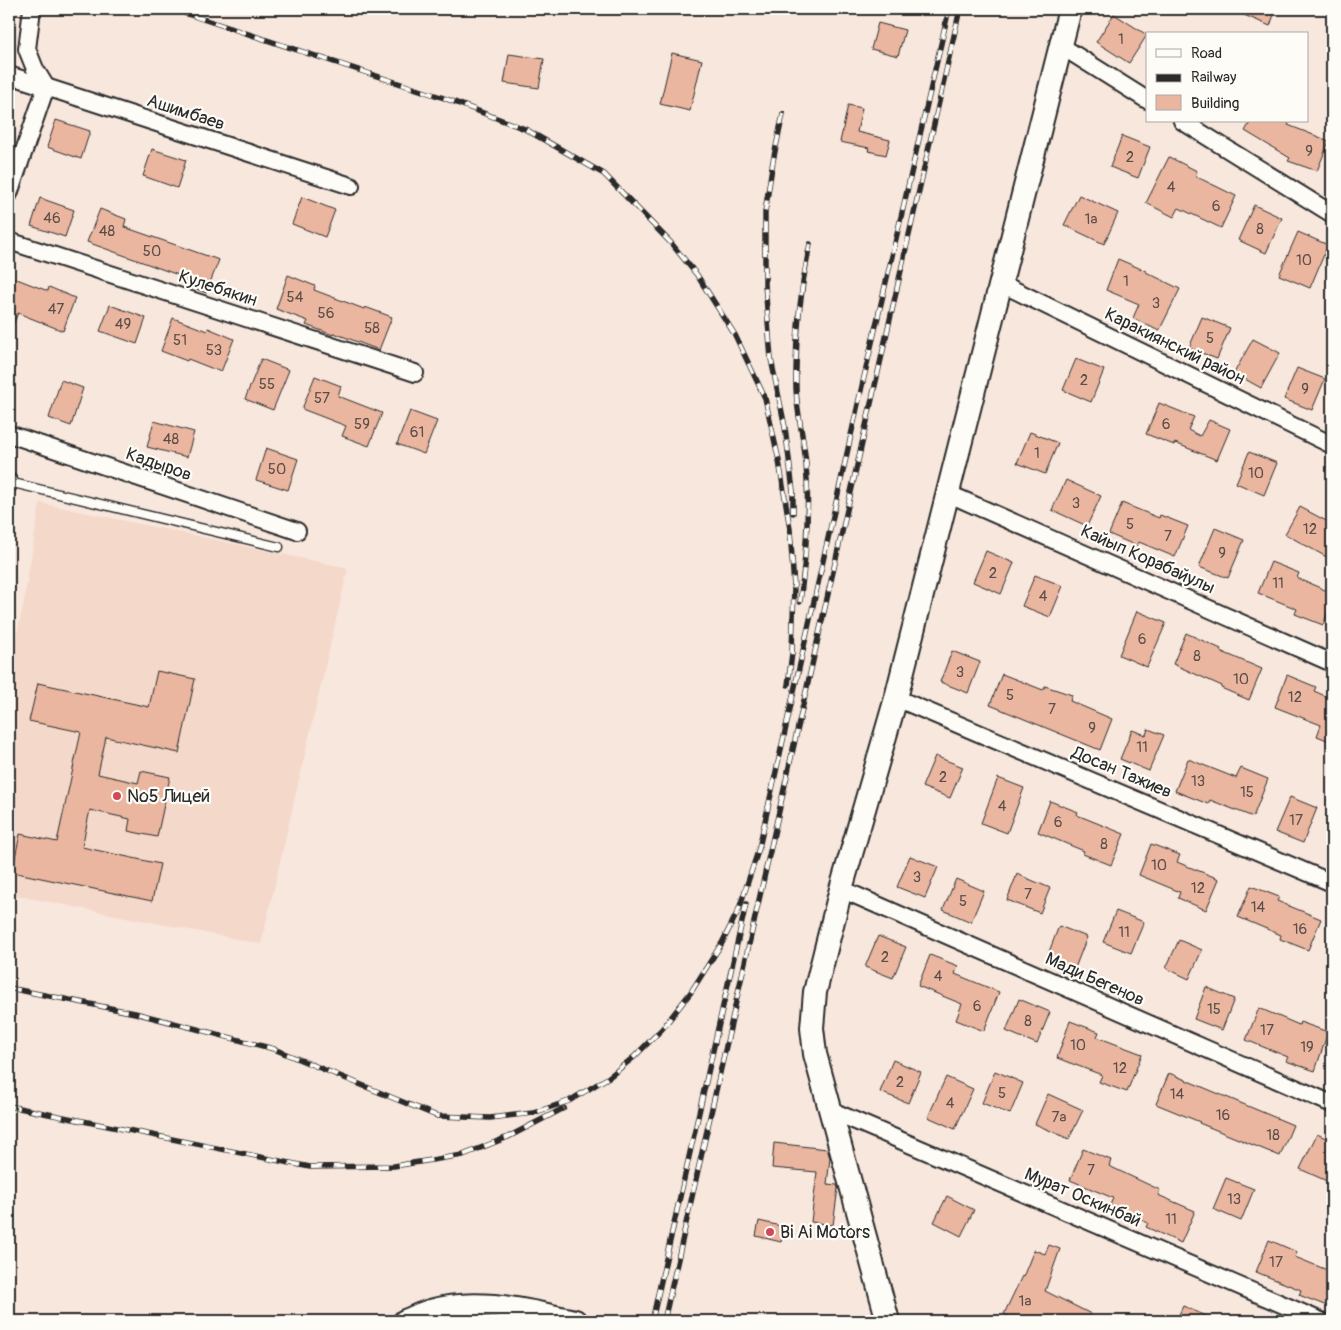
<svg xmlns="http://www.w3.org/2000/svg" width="1341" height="1330" viewBox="0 0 1341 1330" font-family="Pangolin,sans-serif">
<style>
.built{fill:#f4d8ca}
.building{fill:#ebb69f;stroke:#2b2b2b}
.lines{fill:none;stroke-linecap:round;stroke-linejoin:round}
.lane-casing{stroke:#2b2b2b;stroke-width:11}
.street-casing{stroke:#2b2b2b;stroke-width:20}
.secondary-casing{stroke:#2b2b2b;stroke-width:26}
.lane{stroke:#fdfcf7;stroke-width:8}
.street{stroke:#fdfcf7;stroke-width:16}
.secondary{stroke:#fdfcf7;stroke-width:22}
.rail-casing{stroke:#2b2b2b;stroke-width:5.5}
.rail{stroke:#fdfcf7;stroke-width:4;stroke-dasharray:11;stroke-linecap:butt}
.poi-dot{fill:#d1495b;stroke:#fdfcf7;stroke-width:2}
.labels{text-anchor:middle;stroke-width:4.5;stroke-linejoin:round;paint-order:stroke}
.number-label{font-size:15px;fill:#5b4e48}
.street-label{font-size:18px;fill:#2b2b2b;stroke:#fdfcf7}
.poi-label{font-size:18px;fill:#2b2b2b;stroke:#fdfcf7;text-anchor:start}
</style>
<rect width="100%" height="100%" fill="#f8e7dd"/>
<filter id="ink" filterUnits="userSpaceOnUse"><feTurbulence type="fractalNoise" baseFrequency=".02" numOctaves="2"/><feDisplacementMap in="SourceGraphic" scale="10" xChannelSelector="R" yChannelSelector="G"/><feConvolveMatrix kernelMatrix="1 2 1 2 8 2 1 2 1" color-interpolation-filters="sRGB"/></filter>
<g filter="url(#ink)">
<polygon class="built" points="40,503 348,568 261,944 9,894 9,667 23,607"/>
<g class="building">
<polygon points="1230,9 1276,9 1270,26"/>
<polygon points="1114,14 1147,35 1129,63 1096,42"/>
<polygon points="878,23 905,30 898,56 871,49"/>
<polygon points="672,53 702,60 690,111 660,104"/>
<polygon points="509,54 544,59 539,88 504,83"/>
<polygon points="848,105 862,108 857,132 890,140 886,155 868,151 869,148 840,142"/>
<polygon points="56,120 90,131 81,159 47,147"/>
<polygon points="1251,121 1290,121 1288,125 1329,141 1317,171 1288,161 1290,158 1245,131"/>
<polygon points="1122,136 1150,147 1138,178 1110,167"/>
<polygon points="152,149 186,160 177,188 143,176"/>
<polygon points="1169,157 1197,171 1195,176 1236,196 1221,228 1179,208 1174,217 1146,203"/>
<polygon points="1079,195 1118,213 1104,244 1064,225"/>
<polygon points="302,197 335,210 325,237 292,224"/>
<polygon points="40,198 74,210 65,237 31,226"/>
<polygon points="1254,205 1282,218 1266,253 1238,240"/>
<polygon points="100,209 126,219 124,227 219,260 206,293 179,282 181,276 87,242"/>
<polygon points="1298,232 1328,245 1310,288 1279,275"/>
<polygon points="1118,259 1146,271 1146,272 1180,289 1159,331 1133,318 1139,304 1106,290"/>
<polygon points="288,275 315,286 314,290 364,309 365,307 392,317 379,350 334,333 333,335 306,325 308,321 276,309"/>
<polygon points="9,276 48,291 49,287 75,298 63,331 18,313 9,334"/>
<polygon points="110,305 146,318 137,344 100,331"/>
<polygon points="1202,317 1230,328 1217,359 1189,348"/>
<polygon points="173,318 207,331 208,328 234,339 221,372 188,359 187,361 161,351"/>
<polygon points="1253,339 1280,353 1261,388 1234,373"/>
<polygon points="261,359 289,370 273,410 245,399"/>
<polygon points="1076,359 1104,370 1091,402 1063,390"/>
<polygon points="1297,368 1325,379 1312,410 1284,399"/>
<polygon points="315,376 341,386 338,396 382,413 369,446 342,436 346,426 302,409"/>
<polygon points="61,380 83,388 71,426 49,418"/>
<polygon points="1159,403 1194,417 1188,430 1200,436 1209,420 1230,429 1217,460 1175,443 1174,445 1146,434"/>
<polygon points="410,411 437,421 424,454 397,444"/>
<polygon points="154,421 194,432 187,457 147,447"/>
<polygon points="1030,432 1058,443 1045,474 1017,463"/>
<polygon points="266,448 298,459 288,490 256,480"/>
<polygon points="1249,452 1277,463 1264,495 1236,483"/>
<polygon points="1066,480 1101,496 1087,526 1052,510"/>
<polygon points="1122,503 1159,518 1160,515 1188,526 1175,557 1139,542 1137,546 1109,534"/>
<polygon points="1300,507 1332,524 1332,560 1285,534"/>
<polygon points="1215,528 1244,540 1228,578 1199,567"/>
<polygon points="986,551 1014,563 1001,594 973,582"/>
<polygon points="1271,562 1299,573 1297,578 1332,593 1332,602 1323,625 1295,614 1297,609 1258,593"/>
<polygon points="1035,575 1063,586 1050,617 1022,606"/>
<polygon points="1137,611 1166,623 1147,667 1119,655"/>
<polygon points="1186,633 1221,649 1220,651 1262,669 1249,700 1221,688 1222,686 1173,664"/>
<polygon points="952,651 980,662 968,693 940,682"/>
<polygon points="157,671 195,679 179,753 106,737 98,774 138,783 141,771 170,777 157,837 128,831 130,819 90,810 82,847 160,864 152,901 12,872 20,834 57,842 81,732 29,721 38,683 149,707"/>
<polygon points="1002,674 1043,690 1045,686 1072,695 1070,701 1112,719 1100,750 990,705"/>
<polygon points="1287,675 1316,687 1314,691 1332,699 1332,742 1317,736 1321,725 1275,707"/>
<polygon points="1148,729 1164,735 1149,771 1120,759 1132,730 1146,735"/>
<polygon points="935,756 963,767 950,798 922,787"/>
<polygon points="1188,759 1236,778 1241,768 1268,779 1253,817 1210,800 1208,804 1175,791"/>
<polygon points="998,778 1024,788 1007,833 981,823"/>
<polygon points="1290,797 1317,808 1303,843 1275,832"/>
<polygon points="1050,801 1078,812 1077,815 1124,834 1111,865 1083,854 1084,851 1038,832"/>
<polygon points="1151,844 1180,855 1177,862 1219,879 1206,910 1178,898 1180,892 1139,875"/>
<polygon points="910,856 938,867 925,898 897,887"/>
<polygon points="1017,874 1050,888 1040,913 1007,900"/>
<polygon points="956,879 984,891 971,922 943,910"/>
<polygon points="1251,886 1279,897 1277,901 1321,919 1308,950 1280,939 1281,935 1238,917"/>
<polygon points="1116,911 1144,922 1131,953 1103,942"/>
<polygon points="1059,926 1087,937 1075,968 1047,957"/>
<polygon points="878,936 906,947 893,978 865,967"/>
<polygon points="1179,940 1202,950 1189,979 1166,968"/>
<polygon points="930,955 958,966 955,974 999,992 984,1031 956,1020 962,1004 918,986"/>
<polygon points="1206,987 1234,999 1222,1030 1194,1019"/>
<polygon points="1019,999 1050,1012 1037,1044 1006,1031"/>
<polygon points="1259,1008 1299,1025 1300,1022 1328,1032 1315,1071 1286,1061 1288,1057 1246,1040"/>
<polygon points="1070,1021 1099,1032 1097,1037 1142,1054 1127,1092 1099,1082 1102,1075 1057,1058"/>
<polygon points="893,1060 921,1072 908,1103 880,1092"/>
<polygon points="995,1071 1023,1083 1010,1114 982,1103"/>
<polygon points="1169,1073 1293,1125 1280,1156 1199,1123 1200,1122 1156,1104"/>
<polygon points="946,1077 973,1089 955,1129 928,1117"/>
<polygon points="1048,1094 1083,1110 1069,1139 1035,1124"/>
<polygon points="1317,1134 1332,1141 1332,1176 1329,1182 1300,1169"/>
<polygon points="774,1143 827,1149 830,1158 827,1184 837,1185 838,1188 833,1225 811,1222 817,1172 772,1168"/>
<polygon points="1083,1149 1111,1160 1109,1166 1160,1190 1158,1195 1195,1211 1181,1243 1146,1227 1148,1223 1110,1205 1113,1198 1070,1180"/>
<polygon points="1226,1178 1254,1189 1241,1221 1213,1209"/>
<polygon points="947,1196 974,1210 961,1236 934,1222"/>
<polygon points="759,1221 785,1227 781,1242 756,1236"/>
<polygon points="1269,1240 1297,1252 1295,1257 1332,1272 1332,1294 1327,1306 1299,1295 1301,1290 1256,1272"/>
<polygon points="1049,1245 1060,1249 1045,1291 1091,1314 1087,1321 1019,1321 1004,1314 1022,1276 1023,1277 1034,1250 1045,1254"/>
<polygon points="1183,1306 1218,1321 1176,1321"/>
</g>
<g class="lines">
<g class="lane-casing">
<g id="lane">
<polyline points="9,482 279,547"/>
<polyline points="464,1321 465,1307"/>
</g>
</g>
<g class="street-casing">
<g id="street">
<polyline points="1061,46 1147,100"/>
<polyline points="9,75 351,186"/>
<polyline points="1182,121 1332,214"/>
<polyline points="9,194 46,87 35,69 27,49 32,9"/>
<polyline points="9,241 415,373"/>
<polyline points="1000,283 1332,445"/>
<polyline points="9,434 297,531"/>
<polyline points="9,482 9,484"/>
<polyline points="947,493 1332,663"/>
<polyline points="896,698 1332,883"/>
<polyline points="841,889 1332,1104"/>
<polyline points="830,1110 1321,1321"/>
</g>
</g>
<g class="secondary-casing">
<g id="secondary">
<path d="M405 1321C413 1318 422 1313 430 1311 479 1297 527 1311 575 1321"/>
<polyline points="888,1321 815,1054 812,1028 815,992 841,889 896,698 1070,9"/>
</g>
</g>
<use href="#lane" class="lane"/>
<use href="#street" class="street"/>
<use href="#secondary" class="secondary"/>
<g class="rail-casing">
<g id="rail">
<polyline points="172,9 444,98 525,129 604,174 671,243 697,275 735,335 765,398 779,461 790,529 794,587 792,653 788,685"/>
<polyline points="783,114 773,161 765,212 765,284 771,359 785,427 793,491 793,513"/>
<path d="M800 602C806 556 810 510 806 464 804 439 797 414 796 388 795 339 800 291 810 244"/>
<polyline points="9,988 135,1013 274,1049 437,1116 490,1118 533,1113 569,1101 609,1077 634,1057 662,1029 691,992 722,943 739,909 759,848 862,386 949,9"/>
<polyline points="9,1106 310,1167 394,1166 463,1155 508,1137 564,1108"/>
<polyline points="652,1321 746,904"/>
<polyline points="664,1321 960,9"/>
</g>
</g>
<use href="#rail" class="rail"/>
</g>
</g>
<g class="poi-dot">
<circle cx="117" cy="796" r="5"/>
<circle cx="770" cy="1232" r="5"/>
</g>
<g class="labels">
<g class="number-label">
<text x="1121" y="44">1</text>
<text x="1309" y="156">9</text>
<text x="1130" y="162">2</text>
<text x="1171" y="192">4</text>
<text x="1216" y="211">6</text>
<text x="52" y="223">46</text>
<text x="1091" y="224">1а</text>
<text x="1260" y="234">8</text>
<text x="107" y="236">48</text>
<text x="152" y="256">50</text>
<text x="1304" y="265">10</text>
<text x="1126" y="286">1</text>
<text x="295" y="302">54</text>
<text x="1156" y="308">3</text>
<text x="56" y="314">47</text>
<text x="326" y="318">56</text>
<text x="123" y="329">49</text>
<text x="372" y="333">58</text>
<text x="1210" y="343">5</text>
<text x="180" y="345">51</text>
<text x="214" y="355">53</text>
<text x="1084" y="385">2</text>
<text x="267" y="389">55</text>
<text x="1305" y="394">9</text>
<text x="322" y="403">57</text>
<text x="362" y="429">59</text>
<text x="1166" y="429">6</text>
<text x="417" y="437">61</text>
<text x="171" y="444">48</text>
<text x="1037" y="458">1</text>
<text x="277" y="474">50</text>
<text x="1256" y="478">10</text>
<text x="1076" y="508">3</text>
<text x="1130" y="529">5</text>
<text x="1310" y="534">12</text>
<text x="1168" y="541">7</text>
<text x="1222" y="558">9</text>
<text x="993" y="578">2</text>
<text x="1278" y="588">11</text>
<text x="1043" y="601">4</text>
<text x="1142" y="644">6</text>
<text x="1197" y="661">8</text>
<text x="960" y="677">3</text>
<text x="1241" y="684">10</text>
<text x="1010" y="700">5</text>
<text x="1295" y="702">12</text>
<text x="1052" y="714">7</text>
<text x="1092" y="733">9</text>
<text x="1142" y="752">11</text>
<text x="943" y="782">2</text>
<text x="1198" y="786">13</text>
<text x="1247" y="797">15</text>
<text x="1002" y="811">4</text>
<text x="1296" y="825">17</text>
<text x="1058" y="827">6</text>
<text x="1104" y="849">8</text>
<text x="1159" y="870">10</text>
<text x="917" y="882">3</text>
<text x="1198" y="893">12</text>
<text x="1028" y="899">7</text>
<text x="963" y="906">5</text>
<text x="1258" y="912">14</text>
<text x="1300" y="934">16</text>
<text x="1124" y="937">11</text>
<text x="885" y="962">2</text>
<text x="938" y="981">4</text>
<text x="977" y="1011">6</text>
<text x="1214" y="1014">15</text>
<text x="1028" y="1026">8</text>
<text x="1267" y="1035">17</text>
<text x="1078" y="1050">10</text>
<text x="1307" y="1052">19</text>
<text x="1120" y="1073">12</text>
<text x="900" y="1087">2</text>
<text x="1002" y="1098">5</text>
<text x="1177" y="1099">14</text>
<text x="950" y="1108">4</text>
<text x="1223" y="1120">16</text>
<text x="1059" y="1122">7а</text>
<text x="1273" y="1140">18</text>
<text x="1091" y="1175">7</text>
<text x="1234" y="1204">13</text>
<text x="1171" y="1224">11</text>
<text x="1276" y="1267">17</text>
<text x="1025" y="1306">1а</text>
</g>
<g class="street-label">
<text transform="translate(186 112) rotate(18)" y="6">Ашимбаев</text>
<text transform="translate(218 288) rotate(18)" y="6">Кулебякин</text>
<text transform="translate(1175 346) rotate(26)" y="6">Каракиянский район</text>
<text transform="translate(159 464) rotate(19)" y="6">Кадыров</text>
<text transform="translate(1148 559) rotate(24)" y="6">Кайып Корабайулы</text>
<text transform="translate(1122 772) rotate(23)" y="6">Досан Тажиев</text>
<text transform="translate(1095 979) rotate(24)" y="6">Мади Бегенов</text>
<text transform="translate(1083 1197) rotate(23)" y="6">Мурат Оскинбай</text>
</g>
<g class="poi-label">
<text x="127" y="802">№5 Лицей</text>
<text x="780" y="1238">Bi Ai Motors</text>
</g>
</g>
<rect width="1341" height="1330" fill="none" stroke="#fdfcf7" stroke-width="30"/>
<rect x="15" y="15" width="1311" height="1300" fill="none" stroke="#2b2b2b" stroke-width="2" filter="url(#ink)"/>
<rect x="1146" y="32" width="162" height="90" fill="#fdfcf7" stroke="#a9a8a5"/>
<rect x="1156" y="49" width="25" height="8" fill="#fdfcf7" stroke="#a9a8a5"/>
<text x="1191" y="58" font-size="15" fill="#2b2b2b">Road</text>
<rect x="1156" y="74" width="25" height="8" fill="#2b2b2b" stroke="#a9a8a5"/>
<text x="1191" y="82" font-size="15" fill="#2b2b2b">Railway</text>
<rect x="1156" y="95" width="25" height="15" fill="#ebb69f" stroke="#a9a8a5"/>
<text x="1191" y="108" font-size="15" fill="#2b2b2b">Building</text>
</svg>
